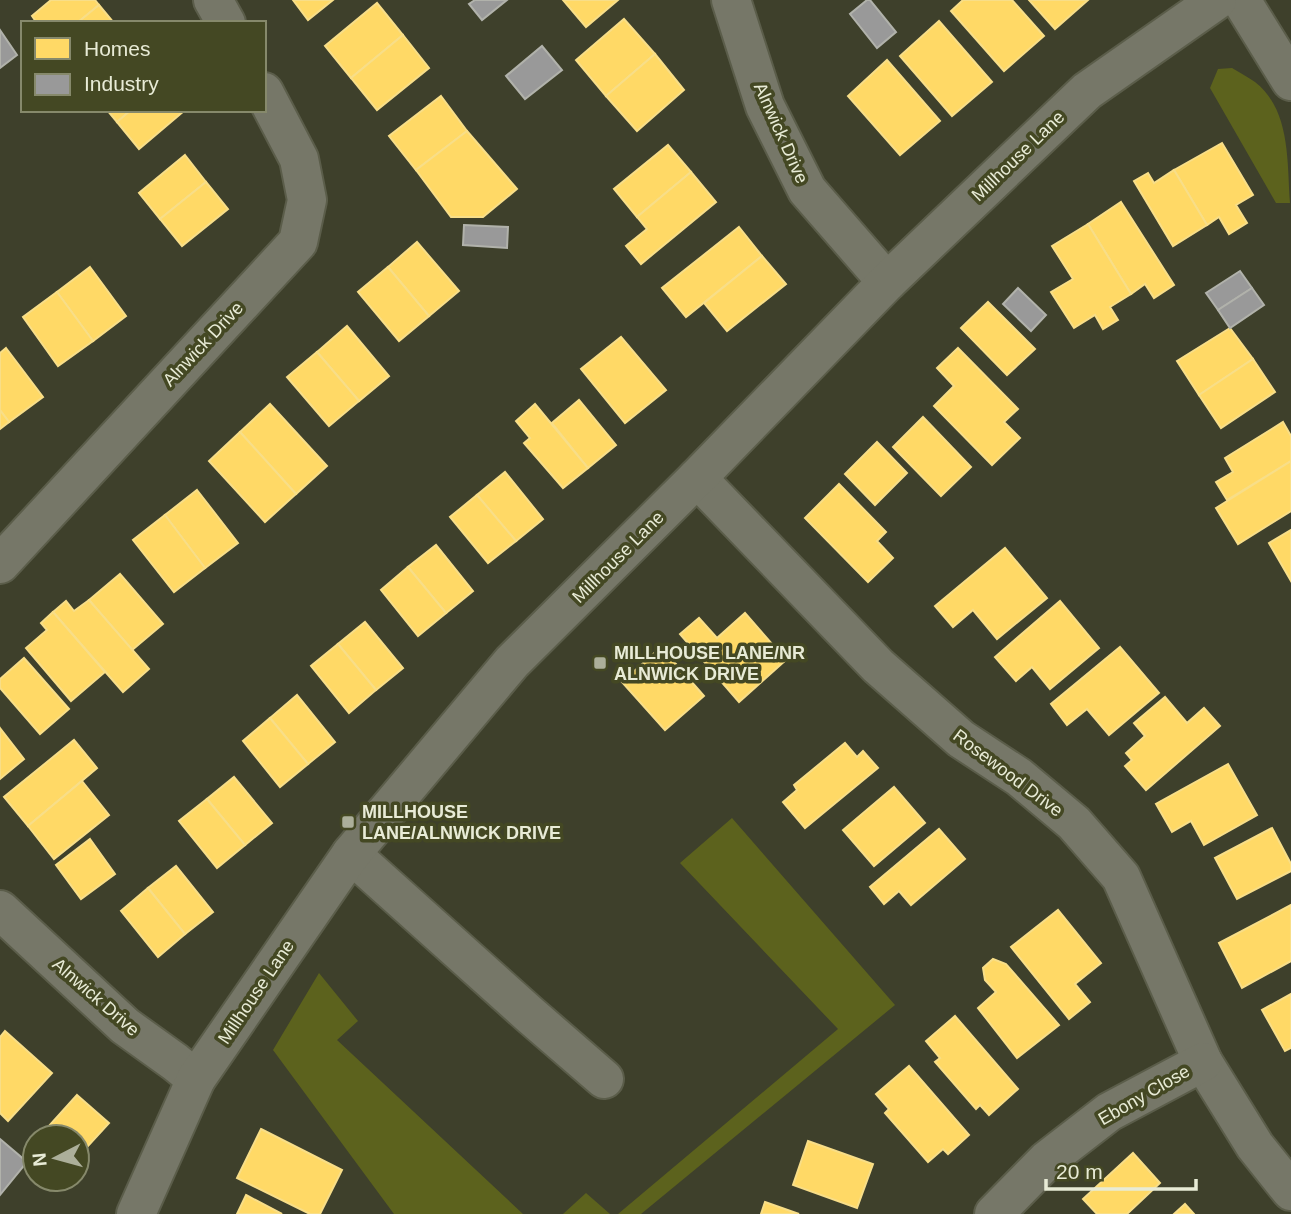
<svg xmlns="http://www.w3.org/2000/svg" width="1291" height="1214" viewBox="0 0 1291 1214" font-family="Helvetica,sans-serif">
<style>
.grass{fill:#5c621d}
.homes{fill:#ffd966;stroke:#f8de88;stroke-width:2}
.industry{fill:#999;stroke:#b1b2ab;stroke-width:2}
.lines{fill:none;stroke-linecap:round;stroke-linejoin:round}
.minor-casing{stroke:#5b5d4a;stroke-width:42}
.minor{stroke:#767768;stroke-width:38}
.poi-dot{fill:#acaf9a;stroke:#444823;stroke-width:2.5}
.labels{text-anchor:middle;stroke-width:7;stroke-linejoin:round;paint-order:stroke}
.street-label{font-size:18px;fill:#e8ebd6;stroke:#444823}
.poi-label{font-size:18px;font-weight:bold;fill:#e8ebd6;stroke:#444823;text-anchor:start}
</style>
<rect width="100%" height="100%" fill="#3e402b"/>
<g class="grass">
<path d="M1232 68C1240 73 1248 77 1255 82 1291 110 1287 163 1290 203H1276L1210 88 1218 69Z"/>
<polygon points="732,818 895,1005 641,1214 618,1214 838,1029 680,863"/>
<polygon points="319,973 358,1021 337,1040 523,1214 394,1214 273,1050"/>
<polygon points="586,1193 610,1214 563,1214"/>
</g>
<g class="homes">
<polygon points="51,0 95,0 99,5 77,23 37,23 32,16"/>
<polygon points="293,0 333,0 308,20"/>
<polygon points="563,0 618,0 586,27"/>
<polygon points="963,0 1012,0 1044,36 1004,71 951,11"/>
<polygon points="1029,0 1088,0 1055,29"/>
<polygon points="377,3 403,35 351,78 325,46"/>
<polygon points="99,5 114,23 77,23"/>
<polygon points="624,19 655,54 606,96 576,60"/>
<polygon points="939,21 992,82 952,116 900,56"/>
<polygon points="403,35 429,68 377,110 351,78"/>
<polygon points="655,54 684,90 637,131 606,96"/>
<polygon points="887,60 940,121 900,155 848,96"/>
<polygon points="441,96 467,131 416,170 389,136"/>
<polygon points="107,110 131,110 117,122"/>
<polygon points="131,110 183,110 184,111 139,149 117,122"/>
<polygon points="467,131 517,189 483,217 451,217 416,170"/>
<polygon points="1222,143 1253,195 1236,205 1247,223 1229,234 1219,217 1207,225 1174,170"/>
<polygon points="668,145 691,172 637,217 614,189"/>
<polygon points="185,155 206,182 160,219 139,193"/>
<polygon points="1174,170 1207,225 1173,246 1134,181 1148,173 1154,183"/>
<polygon points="691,172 716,202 641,264 626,246 647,229 637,217"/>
<polygon points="206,182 228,209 182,246 160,219"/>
<polygon points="1121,202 1174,285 1154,298 1145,284 1131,294 1088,224"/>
<polygon points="1088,224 1131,294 1110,307 1118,320 1103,329 1095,315 1074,328 1051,292 1073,279 1052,246"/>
<polygon points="739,227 762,256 686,317 662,288"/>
<polygon points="417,242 459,291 429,316 388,267"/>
<polygon points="762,256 786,284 727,331 704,303"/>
<polygon points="90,267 126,316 93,341 57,292"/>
<polygon points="388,267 429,316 399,341 358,292"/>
<polygon points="57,292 93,341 58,366 23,317"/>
<polygon points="988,302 1035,349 1007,375 961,328"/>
<polygon points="347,326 389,376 359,401 317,352"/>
<polygon points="1230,328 1253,359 1199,395 1177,361"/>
<polygon points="621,337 666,390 625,423 581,369"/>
<polygon points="6,348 43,397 9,422 0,410 0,353"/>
<polygon points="958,348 1018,409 1004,422 1020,438 992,465 934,406 954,386 937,368"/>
<polygon points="317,352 359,401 329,426 287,377"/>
<polygon points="1253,359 1275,392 1221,428 1199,395"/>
<polygon points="579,400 616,445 588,468 552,423"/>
<polygon points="270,404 327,466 296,494 240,432"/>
<polygon points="535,404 588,468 563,488 524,443 530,438 516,421"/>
<polygon points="0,410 9,422 0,429"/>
<polygon points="923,417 971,467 941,496 893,447"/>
<polygon points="1283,422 1291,436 1291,461 1227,500 1216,482 1233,472 1225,458"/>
<polygon points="240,432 296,494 265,522 209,461"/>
<polygon points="877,442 907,473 875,505 845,474"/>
<polygon points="1291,461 1291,511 1238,544 1216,508"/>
<polygon points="505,472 543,519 516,541 477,495"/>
<polygon points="839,484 886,532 877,541 893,558 868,582 805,518"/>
<polygon points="197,490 238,543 205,568 165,515"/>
<polygon points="477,495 516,541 488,563 450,517"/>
<polygon points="165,515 205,568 174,592 133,540"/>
<polygon points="1291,530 1291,581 1269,543"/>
<polygon points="436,545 473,591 446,613 408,567"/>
<polygon points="1005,548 1047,598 997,639 973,610 953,627 935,606"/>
<polygon points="408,567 446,613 418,636 381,590"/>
<polygon points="120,574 163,624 132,650 89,600"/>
<polygon points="89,600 149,669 123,692 53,612 66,601 74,611"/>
<polygon points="1060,601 1099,648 1050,689 1032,667 1016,681 995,657"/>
<polygon points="53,612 105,672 71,701 26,648 47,630 41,623"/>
<polygon points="745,613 786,660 739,702 680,634 699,618 717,638"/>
<polygon points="365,622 403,668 376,690 338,644"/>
<polygon points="338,644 376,690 349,713 311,666"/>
<polygon points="661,647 704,696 665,730 622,682"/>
<polygon points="1120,647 1159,693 1109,735 1087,709 1067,725 1051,704"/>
<polygon points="24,658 69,709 40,734 0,688 0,679"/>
<polygon points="297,695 335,742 308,764 270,718"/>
<polygon points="1165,697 1187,723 1204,708 1220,726 1146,790 1125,766 1132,760 1126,753 1145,736 1134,723"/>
<polygon points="270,718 308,764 280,787 243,741"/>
<polygon points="0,728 24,759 0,779"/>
<polygon points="74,740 97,768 28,826 4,797"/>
<polygon points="845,743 857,757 863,751 878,768 805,828 783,802 797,790 794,785"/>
<polygon points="1228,764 1257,815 1204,845 1191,821 1172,832 1156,804"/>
<polygon points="234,777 272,823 245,845 207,799"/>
<polygon points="82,781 109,815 54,859 28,826"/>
<polygon points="894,787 925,823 874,866 843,830"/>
<polygon points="207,799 245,845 217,868 179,821"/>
<polygon points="1272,828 1291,864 1291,871 1237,899 1215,858"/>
<polygon points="939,829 965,859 911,905 899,891 884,904 870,887"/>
<polygon points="90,839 115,874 81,899 56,865"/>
<polygon points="176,866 213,912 185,934 148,888"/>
<polygon points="148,888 185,934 158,957 121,911"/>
<polygon points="1291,905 1291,961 1242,988 1219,943"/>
<polygon points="1058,910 1101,963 1075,984 1090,1002 1069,1019 1011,947"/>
<polygon points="993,959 1006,964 1059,1025 1017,1058 978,1008 996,992 985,980 983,968"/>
<polygon points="1291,994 1291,1048 1285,1051 1262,1010"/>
<polygon points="955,1016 1018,1089 989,1115 980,1105 976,1109 935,1062 940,1058 926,1041"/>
<polygon points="5,1031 52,1073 8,1121 0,1113 0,1037"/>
<polygon points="909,1066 969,1135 948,1154 943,1149 928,1162 885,1113 889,1109 876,1094"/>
<polygon points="77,1095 109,1123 77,1158 77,1137 39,1137"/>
<polygon points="261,1129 342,1170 320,1214 310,1214 237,1178"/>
<polygon points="808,1141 873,1164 857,1208 793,1185"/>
<polygon points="1133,1153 1160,1183 1127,1214 1097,1214 1083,1199"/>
<polygon points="246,1195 282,1214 237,1214"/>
<polygon points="765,1202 799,1214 761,1214"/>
<polygon points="1185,1204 1194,1214 1174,1214"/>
</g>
<g class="industry">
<polygon points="475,0 507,0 482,20 469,4"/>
<polygon points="867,0 870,0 896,32 877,48 850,14"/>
<polygon points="0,30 17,55 0,68"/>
<polygon points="542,46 562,70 525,99 506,76"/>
<polygon points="464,225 508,227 507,248 463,245"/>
<polygon points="1240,271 1252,288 1218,310 1206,293"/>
<polygon points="1018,288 1046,315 1031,331 1003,304"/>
<polygon points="1252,288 1264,305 1230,328 1218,310"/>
<polygon points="0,1139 27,1162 0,1195"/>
</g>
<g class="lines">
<g class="minor-casing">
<g id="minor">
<polyline points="213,0 226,23"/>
<polyline points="731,0 765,106 807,190 887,282"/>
<polyline points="1241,0 1291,81"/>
<polyline points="697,478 878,666 961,739 1019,777 1074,823 1121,877 1203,1062 1255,1146 1291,1191"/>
<polyline points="0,564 298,242 307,200 299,159 264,92"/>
<polyline points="351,854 529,1014 604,1079"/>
<polyline points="0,910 125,1026 175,1062 196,1079"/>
<polyline points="136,1214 196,1079 351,854 512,662 697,478 887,282 1087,91 1217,0"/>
<polyline points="994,1214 1047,1160 1109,1112 1203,1062"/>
</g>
</g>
<use href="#minor" class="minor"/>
</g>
<g class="poi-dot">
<rect x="593" y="656" width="14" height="14" rx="3.5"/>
<rect x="341" y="815" width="14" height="14" rx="3.5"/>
</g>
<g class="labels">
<g class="street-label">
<text transform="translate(781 133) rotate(66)" y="6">Alnwick Drive</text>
<text transform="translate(1018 156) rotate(-44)" y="6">Millhouse Lane</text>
<text transform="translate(203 344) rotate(-47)" y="6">Alnwick Drive</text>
<text transform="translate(618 557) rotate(-45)" y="6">Millhouse Lane</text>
<text transform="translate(1008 773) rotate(37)" y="6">Rosewood Drive</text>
<text transform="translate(256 992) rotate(-56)" y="6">Millhouse Lane</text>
<text transform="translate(96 997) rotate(41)" y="6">Alnwick Drive</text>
<text transform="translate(1144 1095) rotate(-30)" y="6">Ebony Close</text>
</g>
<g class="poi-label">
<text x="614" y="659">MILLHOUSE LANE/NR<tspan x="614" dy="21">ALNWICK DRIVE</tspan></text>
<text x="362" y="818">MILLHOUSE<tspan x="362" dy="21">LANE/ALNWICK DRIVE</tspan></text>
</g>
</g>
<rect x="21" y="21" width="245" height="91" fill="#444823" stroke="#86896b" stroke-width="2"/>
<rect x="35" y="38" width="35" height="21" fill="#ffd966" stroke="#86896b" stroke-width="2"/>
<text x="84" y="56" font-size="21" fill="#e8ebd6">Homes</text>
<rect x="35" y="74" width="35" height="21" fill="#999999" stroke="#86896b" stroke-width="2"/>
<text x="84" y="91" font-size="21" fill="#e8ebd6">Industry</text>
<g transform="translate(56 1158) rotate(264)"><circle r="33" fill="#444823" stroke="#86896b" stroke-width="2"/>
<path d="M0-5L12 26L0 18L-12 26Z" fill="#acaf9a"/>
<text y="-10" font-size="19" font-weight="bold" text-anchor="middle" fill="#e8ebd6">N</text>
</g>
<path d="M1046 1179v10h150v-10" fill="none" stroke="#e8ebd6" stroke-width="3.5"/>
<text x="1056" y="1179" font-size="21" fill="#e8ebd6" stroke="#444823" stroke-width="5" paint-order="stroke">20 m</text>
</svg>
